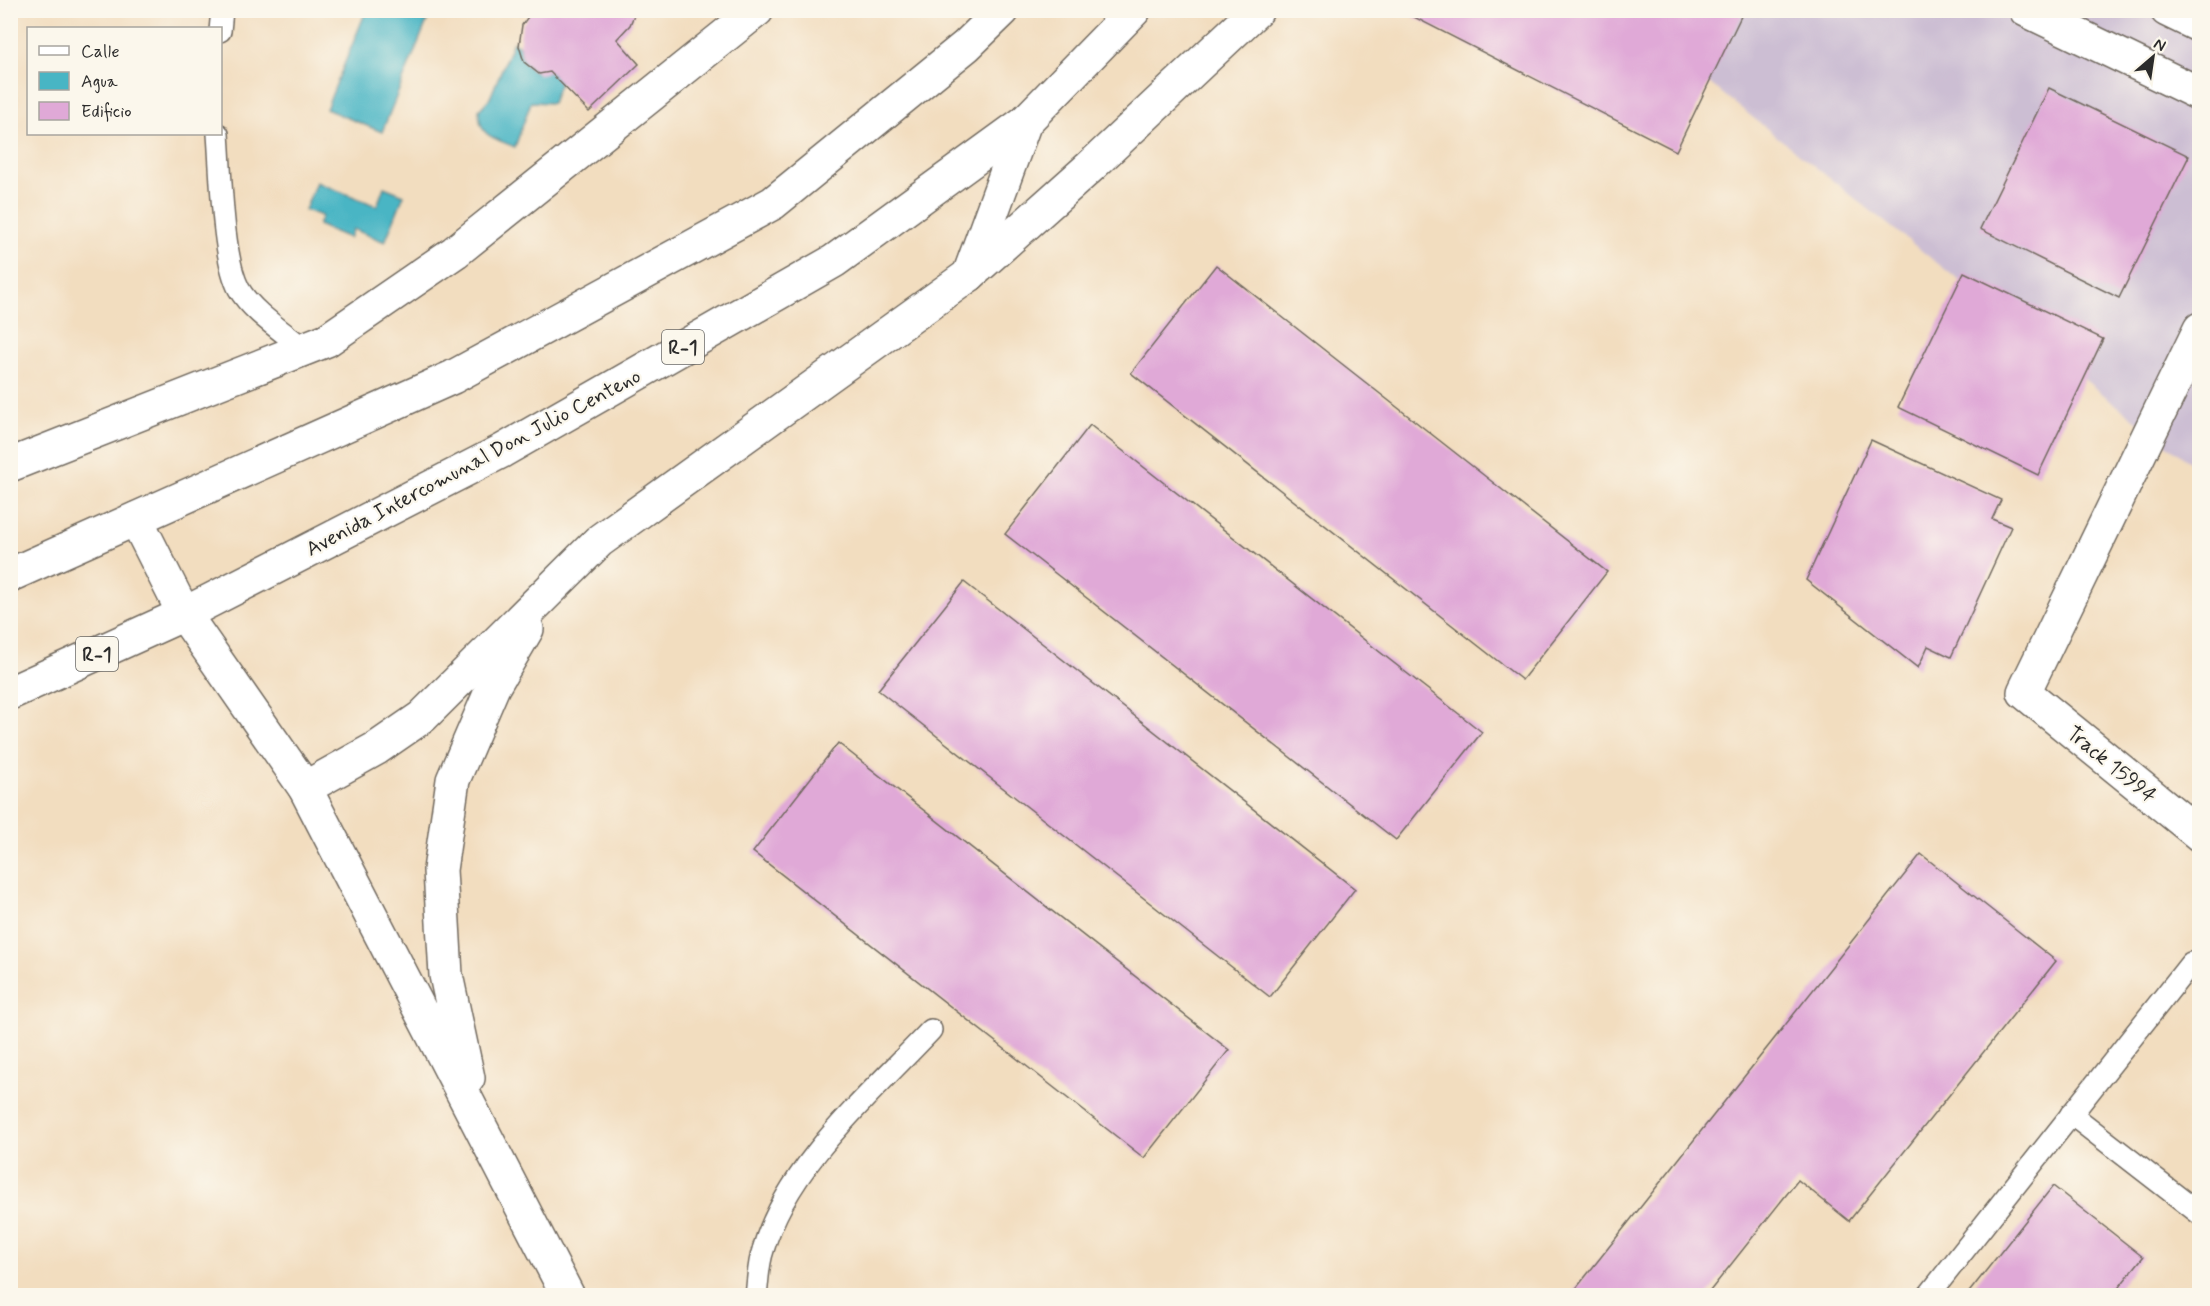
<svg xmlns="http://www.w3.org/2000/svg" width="2210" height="1306" viewBox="0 0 2210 1306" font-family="Mynerve,sans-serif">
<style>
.industrial{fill:#ccbed3}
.water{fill:#48b5c4;stroke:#3a7078;stroke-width:1.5}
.building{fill:#e0a9d7}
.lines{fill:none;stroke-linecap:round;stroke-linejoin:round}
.lane-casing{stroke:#71695f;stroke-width:24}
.street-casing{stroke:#71695f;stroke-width:36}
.primary-casing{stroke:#71695f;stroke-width:36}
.lane{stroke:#fff;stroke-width:21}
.street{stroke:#fff;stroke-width:33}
.primary{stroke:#fff;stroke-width:33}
.labels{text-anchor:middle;stroke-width:4.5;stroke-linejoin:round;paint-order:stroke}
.shield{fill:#fbf7ec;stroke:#696865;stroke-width:1.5}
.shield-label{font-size:20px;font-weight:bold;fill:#2b2b2b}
.street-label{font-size:21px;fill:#2b2b2b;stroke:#fbf7ec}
</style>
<rect width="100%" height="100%" fill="#fbf7ec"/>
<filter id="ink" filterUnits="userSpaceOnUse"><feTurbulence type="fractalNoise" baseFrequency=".0167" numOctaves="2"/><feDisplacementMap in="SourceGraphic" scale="12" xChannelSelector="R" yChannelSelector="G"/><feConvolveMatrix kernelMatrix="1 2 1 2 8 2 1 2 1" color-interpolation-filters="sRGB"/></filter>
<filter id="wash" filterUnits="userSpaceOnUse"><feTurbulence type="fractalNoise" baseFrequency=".008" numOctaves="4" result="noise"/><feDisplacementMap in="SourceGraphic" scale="24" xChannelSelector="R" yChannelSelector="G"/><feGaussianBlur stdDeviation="1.35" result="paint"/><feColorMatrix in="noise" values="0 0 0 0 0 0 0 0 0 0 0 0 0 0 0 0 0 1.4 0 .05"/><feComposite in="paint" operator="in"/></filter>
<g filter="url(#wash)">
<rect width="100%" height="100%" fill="#f2ddbf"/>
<polygon class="industrial" points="1618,11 2199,11 2199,470"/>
<g class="water">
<polygon points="366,11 431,11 382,132 326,109"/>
<path d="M513 42 519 46C523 64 530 76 550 72L560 82 552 103 531 102 515 147C492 137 479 137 479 110L490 98Z"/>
<polygon points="316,182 377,206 384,187 404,195 385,242 353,229 349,238 318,225 322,216 305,210"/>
</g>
<g id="blocks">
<g class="building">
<polygon points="538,10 636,10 630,25 617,39 639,64 589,112 550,72 539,74 524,62 519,46 522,25 530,14"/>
<polygon points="1407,10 1744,10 1676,151 1406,13"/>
<polygon points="2049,88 2189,156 2119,298 1980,229"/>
<polygon points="1216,265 1607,572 1522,680 1131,373"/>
<polygon points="1964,272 2103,339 2038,475 1898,407"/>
<polygon points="1090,425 1482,732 1396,840 1005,534"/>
<polygon points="1871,440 2001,500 1992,519 2011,527 1951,657 1928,646 1918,668 1806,580"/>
<polygon points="964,582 1355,889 1270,997 878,690"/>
<polygon points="838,743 1229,1050 1144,1158 753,852"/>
<polygon points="1921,854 2056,961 1849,1221 1798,1180 1706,1296 1570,1296"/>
<polygon points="2053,1186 2143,1257 2112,1296 1966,1296"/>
</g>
</g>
</g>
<g filter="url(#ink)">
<use href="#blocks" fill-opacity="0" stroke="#71695f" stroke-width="1.5"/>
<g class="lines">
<g class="lane-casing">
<g id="lane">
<polyline points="220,31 222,10"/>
<path d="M218 134C221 171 222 258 239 289 251 311 285 333 304 349"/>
<polyline points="2071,1114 2200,1214"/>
<path d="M756 1296C758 1281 758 1264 763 1250 787 1165 872 1093 931 1030"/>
<polyline points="1928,1296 2191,963 2200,970"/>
</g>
</g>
<g class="street-casing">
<g id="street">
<polyline points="2026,10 2200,94"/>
<polyline points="2167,10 2200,26"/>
<polyline points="2200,329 2024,692 2200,835"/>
<polyline points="10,465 327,340 455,252 757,10"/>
<polyline points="136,519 184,614 305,788 568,1296"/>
<polyline points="305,788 377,748 422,717 599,541 969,275 1090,167 1257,10"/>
<polyline points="468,1078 446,975 440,870 453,780 493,687 527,629"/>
</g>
</g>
<g class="primary-casing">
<g id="primary">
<polyline points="969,275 1025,122"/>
<polyline points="10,575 453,377 773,203 966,46 1003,10"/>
<polyline points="10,693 184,614 502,451 834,261 1025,122 1134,10"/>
</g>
</g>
<use href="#lane" class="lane"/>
<use href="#street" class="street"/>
<use href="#primary" class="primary"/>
</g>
</g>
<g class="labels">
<g class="shield">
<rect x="662" y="330" width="42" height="34" rx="4.5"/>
<rect x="76" y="637" width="42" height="34" rx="4.5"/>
</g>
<g class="shield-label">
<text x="683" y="354">R-1</text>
<text x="97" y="661">R-1</text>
</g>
<g class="street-label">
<text transform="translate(473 462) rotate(-28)" y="7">Avenida Intercomunal Don Julio Centeno</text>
<text transform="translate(2112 764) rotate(39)" y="7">Track 15994</text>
</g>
</g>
<rect width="2210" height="1306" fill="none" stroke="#fbf7ec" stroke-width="36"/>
<rect x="27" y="27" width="195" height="108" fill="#fbf7ec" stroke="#a8a59f" stroke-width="1.5"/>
<rect x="39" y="46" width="30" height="9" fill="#ffffff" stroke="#a8a59f" stroke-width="1.5"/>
<text x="81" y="57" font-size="18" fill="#2b2b2b">Calle</text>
<rect x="39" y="72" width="30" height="18" fill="#48b5c4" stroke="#a8a59f" stroke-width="1.5"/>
<text x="81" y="87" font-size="18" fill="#2b2b2b">Agua</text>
<rect x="39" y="102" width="30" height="18" fill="#e0a9d7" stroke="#a8a59f" stroke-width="1.5"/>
<text x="81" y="117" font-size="18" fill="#2b2b2b">Edificio</text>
<g transform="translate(2153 57) rotate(29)" stroke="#fbf7ec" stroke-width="4.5" paint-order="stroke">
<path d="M0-4.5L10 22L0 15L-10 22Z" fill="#2b2b2b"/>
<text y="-9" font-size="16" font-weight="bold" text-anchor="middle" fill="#2b2b2b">N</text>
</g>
</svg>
